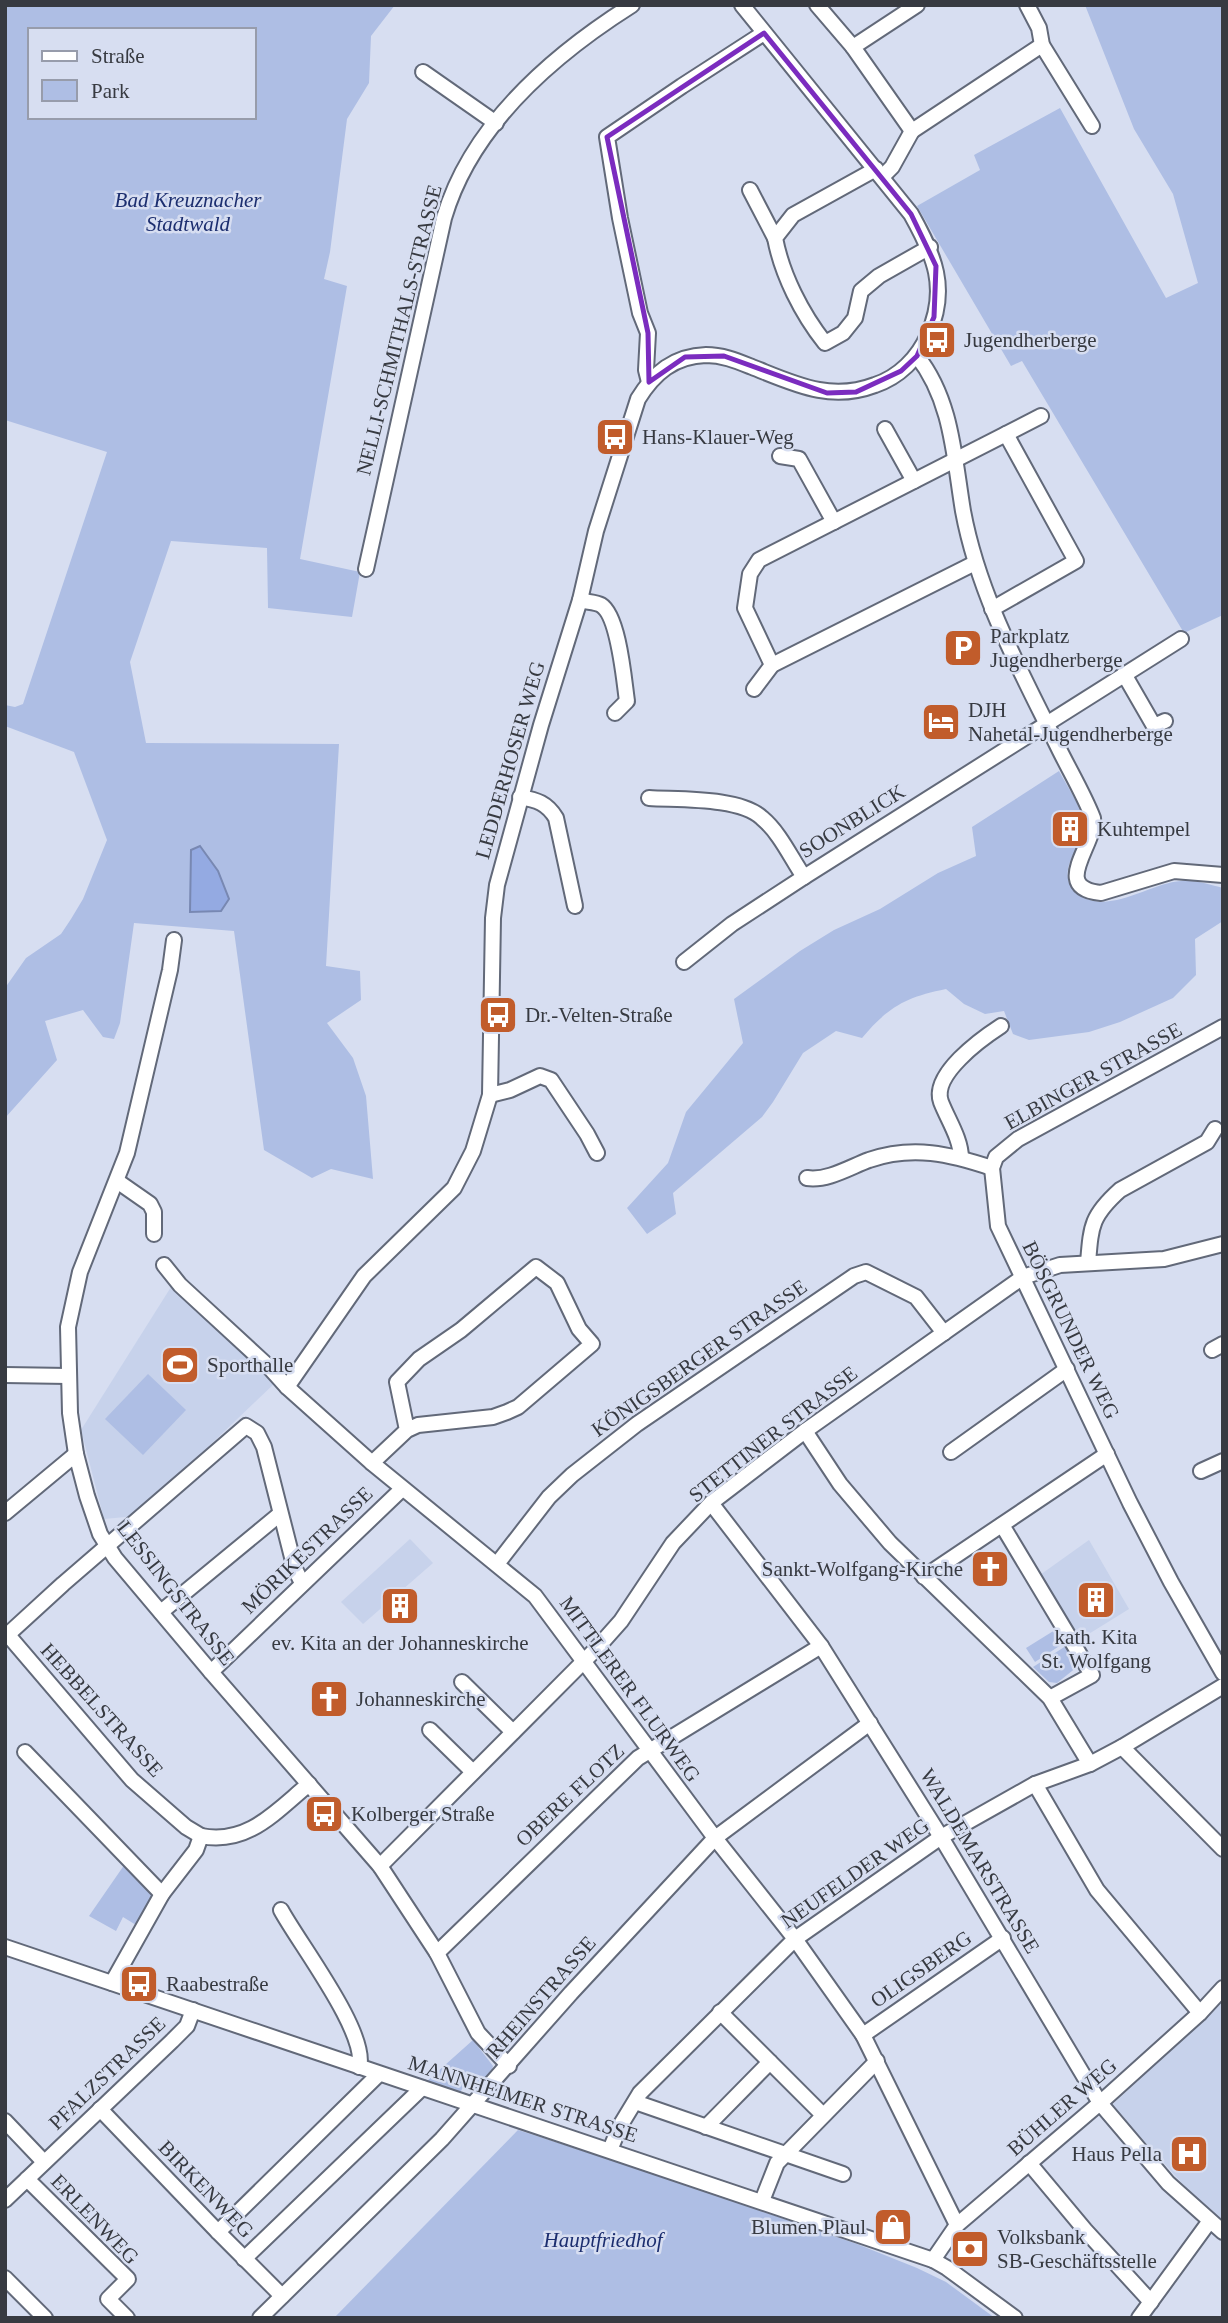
<svg xmlns="http://www.w3.org/2000/svg" width="1228" height="2323" viewBox="0 0 1228 2323" font-family="'Times New Roman',serif">
<style>
.built{fill:#c7d2eb}
.green{fill:#aebee4;fill-rule:evenodd}
.water{fill:#94aae2;stroke:#7888b2;stroke-width:2}
.lines{fill:none;stroke-linecap:round;stroke-linejoin:round}
.minor-casing{stroke:#626979;stroke-width:18}
.minor{stroke:#fff;stroke-width:14}
.marked{fill:none;stroke:#7b2cbf;stroke-width:5;stroke-linejoin:round}
.labels{text-anchor:middle;stroke-width:5;stroke-linejoin:round;paint-order:stroke}
.park-label{font-size:21px;font-style:italic;fill:#1c2e6f;stroke:#d7def1}
.street-label{font-size:21px;fill:#373a41;stroke:#d7def1}
.poi-label{font-size:21px;fill:#373a41;stroke:#d7def1;text-anchor:start}
</style>
<rect width="100%" height="100%" fill="#d7def1"/>
<g class="built">
<polygon points="171,1287 265,1367 277,1381 136,1516 104,1519 81,1430"/>
<polygon points="410,1539 433,1563 363,1624 341,1602"/>
<polygon points="1089,1540 1129,1609 1079,1640 1040,1575"/>
<polygon points="1223,2000 1223,2225 1214,2219 1112,2105 1202,2022"/>
</g>
<g class="green">
<path d="M5 5H395L371 36 369 83 347 119 330 252 324 279 347 286 300 559 360 572 352 617 268 608 267 548 171 541 130 662 146 743 339 744 326 966 360 971 361 1000 327 1023 353 1058 366 1096 373 1179 331 1169 312 1178 264 1150 234 931 134 923 120 1023 114 1039 103 1037 83 1010 45 1021 57 1060 5 1118V988L26 958 61 934 71 919 83 899 107 840 74 752 5 726V705L15 707 23 704 107 452 5 420ZM30 30H254V117H30Z"/>
<polygon points="1085,5 1223,5 1223,615 1184,633 1022,361 1011,366 917,206 980,170 974,155 1060,108 1166,298 1198,283 1173,194 1134,129"/>
<path d="M1059 771C1068 788 1085 811 1083 830 1082 846 1056 870 1074 890 1103 920 1148 883 1181 881 1194 879 1210 885 1223 888V921L1195 939 1196 975 1173 998 1120 1022 1089 1032 1029 1040 1013 1034 1004 1011 985 1014 964 1004 946 989C906 997 888 1007 862 1038L836 1031 803 1053 773 1102 762 1117 673 1193 676 1214 647 1234 627 1208 668 1163 686 1112 743 1043 734 999 800 951 834 930 880 909 938 873 976 856 972 827Z"/>
<polygon points="148,1374 186,1410 143,1455 105,1419"/>
<polygon points="1055,1630 1064,1643 1035,1662 1026,1648"/>
<polygon points="1069,1644 1078,1660 1077,1667 1057,1683 1049,1682 1033,1667"/>
<polygon points="127,1861 155,1892 136,1925 123,1917 116,1931 89,1916"/>
<polygon points="473,2040 493,2066 492,2070 471,2092 463,2087 460,2093 426,2082"/>
<polygon points="518,2130 646,2171 857,2244 917,2268 946,2282 995,2318 334,2318"/>
</g>
<polygon class="water" points="200,846 218,871 229,899 221,911 190,912 191,850"/>
<g class="lines">
<g class="minor-casing">
<g id="minor">
<polyline points="817,5 853,47"/>
<polyline points="917,5 853,47 912,131 1042,45"/>
<polyline points="1027,5 1039,28 1042,45 1092,126"/>
<polyline points="423,72 496,123"/>
<path d="M876 169 793 215 775 238C782 275 802 314 825 343L843 333 855 318 861 291 879 276 930 247"/>
<polyline points="882,177 892,167 912,131"/>
<polyline points="750,190 775,238"/>
<path d="M917 356C952 400 954 457 963 511 979 597 1022 673 1060 751 1071 773 1084 795 1093 818 1097 844 1049 888 1101 893L1174 871 1223 875"/>
<polyline points="649,382 646,370 648,333 640,313 620,218 607,137 682,86 764,33"/>
<polyline points="885,429 914,481"/>
<polyline points="1006,434 1041,416"/>
<polyline points="780,456 799,459 834,522"/>
<path d="M366 569 444 218C471 126 553 55 632 5"/>
<path d="M580 600C586 602 596 602 601 605 619 616 624 681 627 701L615 713"/>
<polyline points="772,665 745,608 750,574 759,560 1006,434 1076,561 992,609"/>
<polyline points="1124,674 1154,726 1165,721"/>
<polyline points="754,689 772,665 975,563"/>
<path d="M520 797C537 800 547 803 556 818L575 906"/>
<path d="M649 798C679 800 740 797 762 818 780 833 791 858 804 877"/>
<polyline points="174,940 170,970 127,1153 80,1272 68,1327 70,1413 76,1454 87,1496 100,1534 115,1558 211,1672 380,1866 437,1953 478,2033 509,2066"/>
<polyline points="684,962 732,924 804,877 1181,639"/>
<polyline points="1223,1027 1018,1139 996,1157 992,1168 998,1226 1130,1503 1171,1582 1223,1673"/>
<polyline points="490,1095 510,1090 540,1076 551,1080 587,1134 597,1153"/>
<path d="M961 1158C961 1139 948 1120 941 1102 931 1075 981 1039 1001 1026"/>
<path d="M807 1178C828 1181 850 1167 869 1160 913 1145 950 1154 992 1168"/>
<polyline points="117,1181 150,1204 154,1212 154,1234"/>
<path d="M1088 1263C1091 1226 1091 1216 1120 1190L1207 1142 1215 1129"/>
<polyline points="164,1265 180,1285 269,1367 287,1387 372,1463 535,1596 715,1838 795,1939 863,2035 957,2225"/>
<polyline points="1212,1350 1223,1344"/>
<polyline points="5,1375 68,1376"/>
<path d="M287 1387 364 1276 454 1188 473 1151 490 1095 493 918 497 885 541 725 580 600 596 531 638 399C654 373 674 356 706 355 723 355 737 361 752 367 795 384 830 402 875 385 899 377 918 358 928 335 949 288 934 255 911 214L742 5"/>
<polyline points="805,1431 840,1484 890,1543 1050,1698 1090,1764"/>
<polyline points="951,1452 1067,1369"/>
<polyline points="372,1463 407,1430 418,1425 493,1417 507,1412 518,1407 592,1344 579,1329 557,1283 536,1267 461,1330 419,1359 397,1382 407,1430"/>
<polyline points="1201,1471 1223,1461"/>
<polyline points="711,1503 821,1646 941,1837 1100,2103 1168,2183 1223,2232"/>
<polyline points="5,1513 76,1454"/>
<polyline points="1002,1525 1092,1675 1050,1698"/>
<polyline points="497,1564 549,1497 572,1475 637,1424 854,1276 866,1272 916,1297 944,1333"/>
<polyline points="924,1577 1107,1454"/>
<polyline points="161,1612 280,1514"/>
<polyline points="8,1635 132,1780 186,1827 201,1836"/>
<polyline points="5,1637 63,1584 246,1426 257,1433 264,1447 295,1569 302,1583"/>
<polyline points="211,1672 402,1489"/>
<polyline points="462,1682 513,1732"/>
<polyline points="430,1730 473,1772"/>
<polyline points="1122,1747 1223,1849"/>
<polyline points="25,1752 162,1894"/>
<polyline points="1035,1784 1097,1890 1200,2013"/>
<polyline points="380,1866 597,1648 621,1621 673,1543 711,1503 805,1431 1023,1277 1060,1265 1164,1259 1223,1244"/>
<path d="M281 1910C298 1942 369 2034 359 2067"/>
<polyline points="5,1947 933,2260 947,2268 1015,2318"/>
<polyline points="437,1953 638,1758 821,1646"/>
<path d="M112 1983 162 1894 196 1850 201 1836C248 1845 275 1812 309 1784"/>
<polyline points="720,2012 823,2115"/>
<polyline points="863,2035 1003,1938"/>
<polyline points="635,2102 843,2174"/>
<polyline points="100,2109 218,2232 282,2296"/>
<polyline points="5,2121 44,2162"/>
<polyline points="706,2127 770,2062"/>
<polyline points="610,2150 620,2126 640,2093 795,1939 941,1837 1035,1784 1090,1764 1122,1747 1223,1686"/>
<polyline points="1029,2163 1085,2230 1151,2302"/>
<polyline points="27,2179 128,2279 108,2299 127,2318"/>
<polyline points="5,2200 172,2041 187,2026 193,2010"/>
<polyline points="762,2201 777,2163 877,2061"/>
<polyline points="218,2232 379,2074"/>
<polyline points="244,2259 422,2088"/>
<polyline points="933,2260 957,2225 1100,2103 1200,2013 1223,1988"/>
<polyline points="5,2278 45,2318"/>
<polyline points="260,2318 442,2139 571,1993 715,1838 870,1723"/>
<polyline points="1139,2318 1209,2222"/>
</g>
</g>
<use href="#minor" class="minor"/>
</g>
<path class="marked" d="M764 33 911 214 936 266 934 317 917 356 901 371 856 392 827 393 724 356 685 357 649 382 648 333 607 137Z"/>
<defs>
<g id="bus-square" transform="scale(2.0125)"><rect x="-9" y="-9" width="18" height="18" rx="4" fill="#c15c2b" stroke="#d7def1"/><path d="M-5-6H5V4H4V6H2V4H-2V6H-4V4H-5ZM-3.5-4V0h7V-4ZM-3.5 1.2v1.5H-2V1.2ZM2 1.2v1.5H3.5V1.2Z" fill="#fff"/></g>
<g id="parking-square" transform="scale(2.0125)"><rect x="-9" y="-9" width="18" height="18" rx="4" fill="#c15c2b" stroke="#d7def1"/><path d="M-3.5-5.5H1a3.5 3.5 0 0 1 0 7H-1V5.5H-3.5ZM-1-3.4V-.6H.8a1.4 1.4 0 0 0 0-2.8Z" fill="#fff"/></g>
<g id="hotel-square" transform="scale(2.0125)"><rect x="-9" y="-9" width="18" height="18" rx="4" fill="#c15c2b" stroke="#d7def1"/><path d="M-6-4.5h1.5V1H6V5H4.5V3h-9V5H-6ZM-4 0a1.8 1.8 0 1 1 3.6 0ZM.5 0V-2.5h3Q6-2.5 6 0Z" fill="#fff"/></g>
<g id="building-square" transform="scale(2.0125)"><rect x="-9" y="-9" width="18" height="18" rx="4" fill="#c15c2b" stroke="#d7def1"/><path d="M-4-6H4V6H1V3H-1V6H-4ZM-2.5-4.3h1.7v1.8h-1.7ZM.8-4.3h1.7v1.8H.8ZM-2.5-1h1.7V.8h-1.7ZM.8-1h1.7V.8H.8Z" fill="#fff"/></g>
<g id="stadium-square" transform="scale(2.0125)"><rect x="-9" y="-9" width="18" height="18" rx="4" fill="#c15c2b" stroke="#d7def1"/><path d="M0-5a6.5 5 0 1 0 0 10a6.5 5 0 1 0 0-10ZM-3.5-1.8h7v3.6h-7Z" fill="#fff"/></g>
<g id="church-square" transform="scale(2.0125)"><rect x="-9" y="-9" width="18" height="18" rx="4" fill="#c15c2b" stroke="#d7def1"/><path d="M-1.2-6h2.4v3.5h3.3v2.4h-3.3V6h-2.4V-.1h-3.3v-2.4h3.3Z" fill="#fff"/></g>
<g id="hospital-square" transform="scale(2.0125)"><rect x="-9" y="-9" width="18" height="18" rx="4" fill="#c15c2b" stroke="#d7def1"/><path d="M-5-5h3v3.5h4V-5h3V5h-3V1.5h-4V5h-3Z" fill="#fff"/></g>
<g id="shop-square" transform="scale(2.0125)"><rect x="-9" y="-9" width="18" height="18" rx="4" fill="#c15c2b" stroke="#d7def1"/><path d="M-5-2.5h2.3a2.7 3.5 0 0 1 5.4 0H5L5.5 6h-11ZM-1.5-2.5h3a1.5 2.3 0 0 0-3 0Z" fill="#fff"/></g>
<g id="bank-square" transform="scale(2.0125)"><rect x="-9" y="-9" width="18" height="18" rx="4" fill="#c15c2b" stroke="#d7def1"/><path d="M-6-4H6V4H-6ZM0-2.3a2.3 2.3 0 1 0 0 4.6a2.3 2.3 0 1 0 0-4.6Z" fill="#fff"/></g>
</defs>
<g fill-rule="evenodd">
<use href="#bus-square" x="937" y="340"/>
<use href="#bus-square" x="615" y="437"/>
<use href="#parking-square" x="963" y="648"/>
<use href="#hotel-square" x="941" y="722"/>
<use href="#building-square" x="1070" y="829"/>
<use href="#bus-square" x="498" y="1015"/>
<use href="#stadium-square" x="180" y="1365"/>
<use href="#church-square" x="990" y="1569"/>
<use href="#building-square" x="1096" y="1600"/>
<use href="#building-square" x="400" y="1606"/>
<use href="#church-square" x="329" y="1699"/>
<use href="#bus-square" x="324" y="1814"/>
<use href="#bus-square" x="139" y="1984"/>
<use href="#hospital-square" x="1189" y="2154"/>
<use href="#shop-square" x="893" y="2227"/>
<use href="#bank-square" x="970" y="2249"/>
</g>
<g class="labels">
<g class="park-label">
<text x="188" y="207">Bad Kreuznacher<tspan x="188" dy="24">Stadtwald</tspan></text>
<text x="603" y="2247">Hauptfriedhof</text>
</g>
<g class="street-label">
<text transform="translate(399 330) rotate(-76)" y="7">NELLI-SCHMITHALS-STRASSE</text>
<text transform="translate(510 760) rotate(-74)" y="7">LEDDERHOSER WEG</text>
<text transform="translate(852 821) rotate(-32)" y="7">SOONBLICK</text>
<text transform="translate(1093 1076) rotate(-29)" y="7">ELBINGER STRASSE</text>
<text transform="translate(1071 1330) rotate(64)" y="7">BÖSGRUNDER WEG</text>
<text transform="translate(699 1358) rotate(-35)" y="7">KÖNIGSBERGER STRASSE</text>
<text transform="translate(773 1434) rotate(-38)" y="7">STETTINER STRASSE</text>
<text transform="translate(307 1550) rotate(-44)" y="7">MÖRIKESTRASSE</text>
<text transform="translate(176 1593) rotate(52)" y="7">LESSINGSTRASSE</text>
<text transform="translate(630 1689) rotate(54)" y="7">MITTLERER FLURWEG</text>
<text transform="translate(102 1710) rotate(48)" y="7">HEBBELSTRASSE</text>
<text transform="translate(570 1795) rotate(-43)" y="7">OBERE FLOTZ</text>
<text transform="translate(980 1861) rotate(59)" y="7">WALDEMARSTRASSE</text>
<text transform="translate(855 1873) rotate(-35)" y="7">NEUFELDER WEG</text>
<text transform="translate(921 1969) rotate(-35)" y="7">OLIGSBERG</text>
<text transform="translate(541 1997) rotate(-49)" y="7">RHEINSTRASSE</text>
<text transform="translate(107 2073) rotate(-44)" y="7">PFALZSTRASSE</text>
<text transform="translate(523 2099) rotate(18)" y="7">MANNHEIMER STRASSE</text>
<text transform="translate(1062 2107) rotate(-41)" y="7">BÜHLER WEG</text>
<text transform="translate(206 2189) rotate(46)" y="7">BIRKENWEG</text>
<text transform="translate(95 2219) rotate(46)" y="7">ERLENWEG</text>
</g>
<g class="poi-label">
<text x="964" y="347">Jugendherberge</text>
<text x="642" y="444">Hans-Klauer-Weg</text>
<text x="990" y="643">Parkplatz<tspan x="990" dy="24">Jugendherberge</tspan></text>
<text x="968" y="717">DJH<tspan x="968" dy="24">Nahetal-Jugendherberge</tspan></text>
<text x="1097" y="836">Kuhtempel</text>
<text x="525" y="1022">Dr.-Velten-Straße</text>
<text x="207" y="1372">Sporthalle</text>
<text x="963" y="1576" text-anchor="end">Sankt-Wolfgang-Kirche</text>
<text x="1096" y="1644" text-anchor="middle">kath. Kita<tspan x="1096" dy="24">St. Wolfgang</tspan></text>
<text x="400" y="1650" text-anchor="middle">ev. Kita an der Johanneskirche</text>
<text x="356" y="1706">Johanneskirche</text>
<text x="351" y="1821">Kolberger Straße</text>
<text x="166" y="1991">Raabestraße</text>
<text x="1162" y="2161" text-anchor="end">Haus Pella</text>
<text x="866" y="2234" text-anchor="end">Blumen Plaul</text>
<text x="997" y="2244">Volksbank<tspan x="997" dy="24">SB-Geschäftsstelle</tspan></text>
</g>
</g>
<rect width="1228" height="2323" fill="none" stroke="#373a41" stroke-width="14"/>
<rect x="28" y="28" width="228" height="91" fill="#d7def1" stroke="#979cab" stroke-width="2"/>
<rect x="42" y="51" width="35" height="10" fill="#ffffff" stroke="#979cab" stroke-width="2"/>
<text x="91" y="63" font-size="21" fill="#373a41">Straße</text>
<rect x="42" y="80" width="35" height="21" fill="#aebee4" stroke="#979cab" stroke-width="2"/>
<text x="91" y="98" font-size="21" fill="#373a41">Park</text>
</svg>
